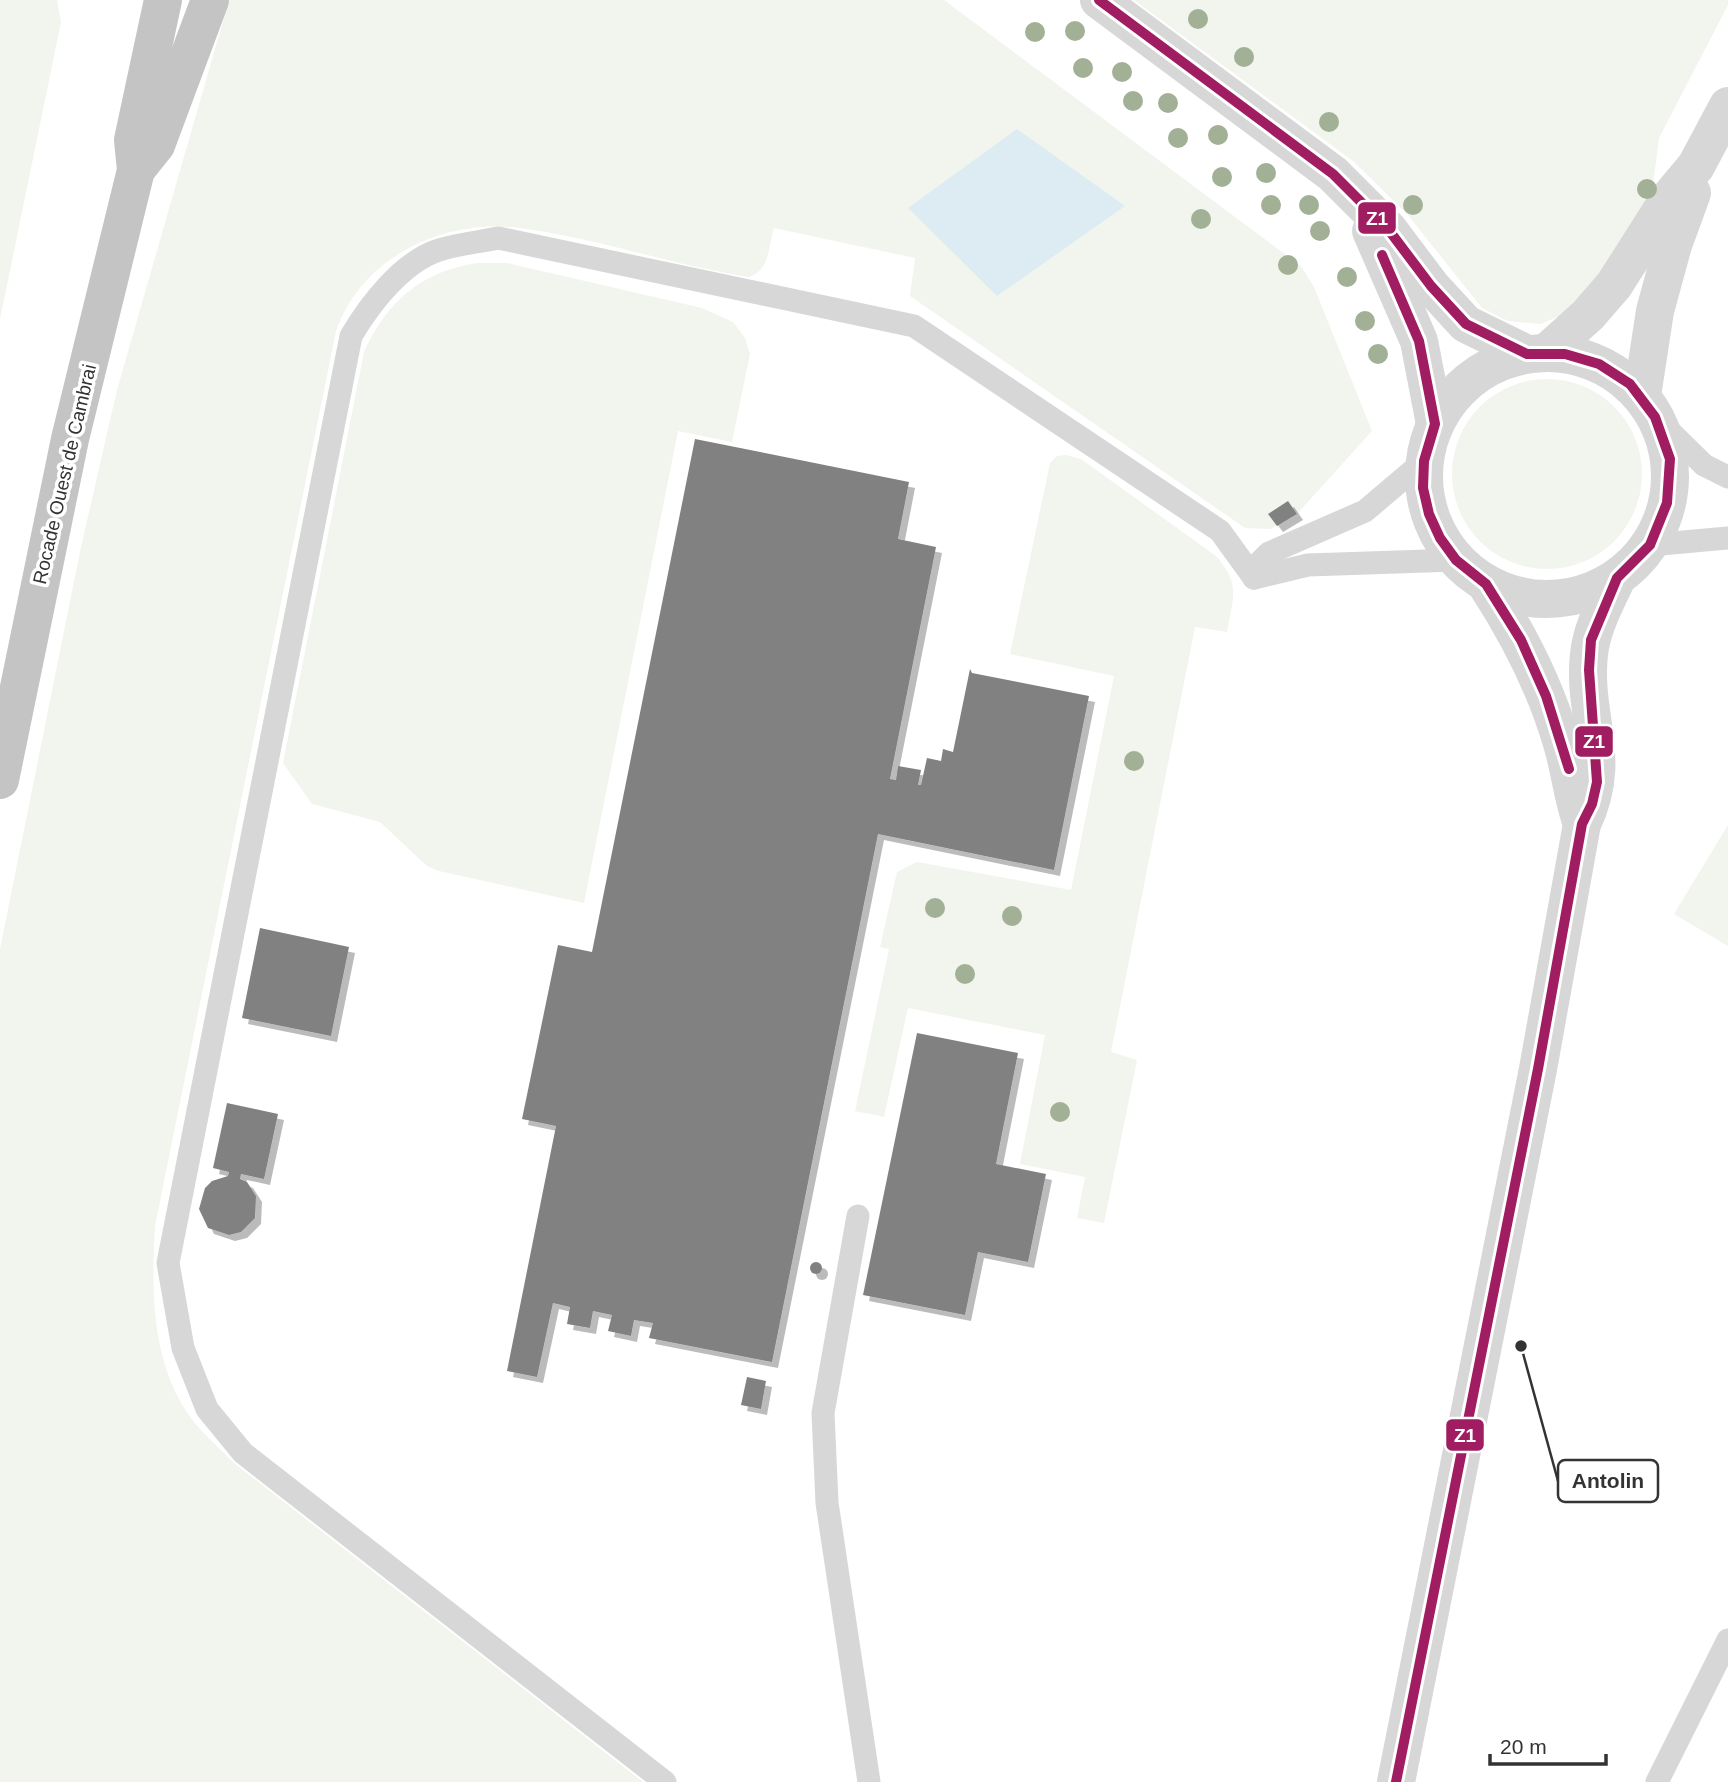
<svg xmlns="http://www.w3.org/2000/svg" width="1728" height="1782" viewBox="0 0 1728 1782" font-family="Helvetica,sans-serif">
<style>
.green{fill:#f1f5ed}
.water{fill:#ddebf3}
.building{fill:#818181;filter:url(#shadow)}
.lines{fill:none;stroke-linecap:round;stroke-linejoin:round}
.lane{stroke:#d7d7d7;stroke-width:23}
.street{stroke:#d7d7d7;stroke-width:38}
.highway{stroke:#c4c4c4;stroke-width:38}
.bus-1-casing{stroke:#fff;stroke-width:16}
.bus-1{stroke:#a01d62;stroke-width:10}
.tree{fill:#a2b095}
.labels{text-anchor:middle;stroke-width:7;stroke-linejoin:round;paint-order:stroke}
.street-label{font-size:19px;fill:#333;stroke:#fff}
.leader{fill:none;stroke:#333;stroke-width:2.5}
.callout-dot{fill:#333;stroke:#fff;stroke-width:2.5}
.callout{fill:#fff;stroke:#333;stroke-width:2.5}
.callout-label{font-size:21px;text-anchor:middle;font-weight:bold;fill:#333}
.line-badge{stroke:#fff;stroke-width:2.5}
.badge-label{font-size:19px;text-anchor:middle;font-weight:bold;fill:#fff}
</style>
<defs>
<filter id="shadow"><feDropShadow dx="6" dy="6" stdDeviation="0" flood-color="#0004"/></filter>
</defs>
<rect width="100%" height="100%" fill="#fff"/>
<g class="green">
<polygon points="0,0 57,0 61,22 0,319"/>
<path d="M229 0H944L1301 266 1314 287 1372 431 1297 514 1271 529 1245 528 910 296 915 258 774 228C768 247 770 270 749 277 672 265 596 238 520 228 443 218 362 257 336 331L155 1226C151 1294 151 1373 199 1428 210 1440 222 1451 234 1463L643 1782H0V949L81 547 117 390Z"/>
<polygon points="1134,0 1728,0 1728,5 1659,138 1651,200 1575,309 1541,324 1508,321 1482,308 1407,214 1353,161"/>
<path d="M478 263H507L702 308 733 322 745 338 750 354 732 442 678 431 584 903 439 871 427 866 380 822 312 804 283 763 364 352C387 301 422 271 478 263Z"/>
<circle cx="1547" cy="474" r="95"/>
<path d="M1066 455 1081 459 1216 556C1241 584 1233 598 1227 632L1195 627 1111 1052 1137 1060 1104 1223 1077 1218 1085 1177 1020 1164 1045 1035 908 1008 884 1117 855 1111 889 949 880 947 897 872 917 862 1071 890 1114 676 1010 654 1050 463 1057 456Z"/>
<polygon points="1728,825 1728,946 1674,914"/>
</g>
<polygon class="water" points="1017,129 1125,206 997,296 908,208"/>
<g class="building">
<polygon points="695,439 909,482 898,539 936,547 890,779 896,780 898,766 921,770 918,785 921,785 927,758 941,761 943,749 953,752 970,669 972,673 1089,696 1054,870 878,834 772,1362 649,1338 653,1323 634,1320 631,1336 608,1331 612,1315 593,1311 590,1328 567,1324 570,1307 553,1303 537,1377 507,1371 556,1126 522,1119 558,945 592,952"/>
<polygon points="1288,501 1297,514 1277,526 1268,514"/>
<polygon points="260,928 349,947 331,1036 242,1018"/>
<polygon points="917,1033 1018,1053 996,1164 1046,1174 1028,1262 978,1252 965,1315 863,1295"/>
<polygon points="227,1103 278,1114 264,1179 241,1174 240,1179 247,1182 256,1196 255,1218 241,1232 229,1235 208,1228 199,1209 205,1188 212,1181 228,1176 229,1172 213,1168"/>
<circle cx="816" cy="1268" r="6"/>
<polygon points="747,1377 766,1381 761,1409 741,1405"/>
</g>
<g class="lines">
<g class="lane">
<polyline points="1655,417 1704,465 1728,477"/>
<polyline points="1650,545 1728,538"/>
<polyline points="1254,578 1259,563 1269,553 1365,511 1424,461"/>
<polyline points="1254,578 1308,565 1456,560"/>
<polyline points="858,1216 823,1413 827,1503 869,1782"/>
<path d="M665 1782 243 1453 207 1409 183 1348 168 1263 351 336C370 304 402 262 439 250 458 244 479 242 498 238L914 326 1220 531 1254 578"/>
<polyline points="1657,1782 1728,1640"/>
</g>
<g class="street">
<polyline points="1099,0 1333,174 1388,229 1431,286 1466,324 1527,354"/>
<polyline points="1371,231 1419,341 1435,424"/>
<polyline points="1547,352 1588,315 1614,285 1670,197 1696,166 1728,106"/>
<circle cx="1547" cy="476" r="123"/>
<polyline points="1642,396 1655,311 1673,245 1692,193"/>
<path d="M1486 584C1518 633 1544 683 1561 740 1570 768 1572 797 1582 824"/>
<path d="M1396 1782 1538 1069 1582 824C1614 758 1582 718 1589 654 1592 627 1606 602 1617 578"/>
</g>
<g class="highway">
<polyline points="136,170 156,145 210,0"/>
<polyline points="0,780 70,439 136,170 133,140 163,0"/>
</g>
<g class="bus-1-casing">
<g id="bus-1">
<polyline points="1099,0 1333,174 1388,229 1431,286 1466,324 1527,354 1565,354 1599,364 1630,384 1655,417 1670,459 1667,503 1650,545 1617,578 1591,640 1589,670 1597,782 1592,804 1582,824 1538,1069 1396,1782"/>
<polyline points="1382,255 1419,341 1435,424 1424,461 1423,488 1429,514 1440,538 1456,560 1486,584 1521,640 1546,696 1569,769"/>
</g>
</g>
<use href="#bus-1" class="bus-1"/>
</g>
<g class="tree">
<circle cx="1198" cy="19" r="10"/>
<circle cx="1075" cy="31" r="10"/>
<circle cx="1035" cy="32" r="10"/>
<circle cx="1244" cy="57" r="10"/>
<circle cx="1083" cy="68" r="10"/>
<circle cx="1122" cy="72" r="10"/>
<circle cx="1133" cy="101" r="10"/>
<circle cx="1168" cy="103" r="10"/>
<circle cx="1329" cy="122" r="10"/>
<circle cx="1218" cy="135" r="10"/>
<circle cx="1178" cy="138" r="10"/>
<circle cx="1266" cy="173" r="10"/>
<circle cx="1222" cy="177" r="10"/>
<circle cx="1647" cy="189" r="10"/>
<circle cx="1271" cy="205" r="10"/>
<circle cx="1309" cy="205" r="10"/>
<circle cx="1413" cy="205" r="10"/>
<circle cx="1201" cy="219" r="10"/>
<circle cx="1320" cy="231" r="10"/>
<circle cx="1288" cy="265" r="10"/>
<circle cx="1347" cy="277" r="10"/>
<circle cx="1365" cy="321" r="10"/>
<circle cx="1378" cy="354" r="10"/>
<circle cx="1134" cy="761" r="10"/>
<circle cx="935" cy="908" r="10"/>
<circle cx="1012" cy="916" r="10"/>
<circle cx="965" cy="974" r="10"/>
<circle cx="1060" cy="1112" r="10"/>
</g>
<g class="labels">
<g class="street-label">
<text transform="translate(64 474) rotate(-77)" y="7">Rocade Ouest de Cambrai</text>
</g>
</g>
<path class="leader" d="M1521 1346L1558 1481"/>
<circle class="callout-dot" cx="1521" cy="1346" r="7"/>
<rect class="callout" x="1558" y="1460" width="100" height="42" rx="7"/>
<g class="callout-label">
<text x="1608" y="1488">Antolin</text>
</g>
<g class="line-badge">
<rect x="1357" y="201" width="40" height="34" rx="7" fill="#a01d62"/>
<rect x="1574" y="725" width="40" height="33" rx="7" fill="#a01d62"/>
<rect x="1445" y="1418" width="40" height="34" rx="7" fill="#a01d62"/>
</g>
<g class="badge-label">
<text x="1377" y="225">Z1</text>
<text x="1594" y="748">Z1</text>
<text x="1465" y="1442">Z1</text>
</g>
<path d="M1490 1754v10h116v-10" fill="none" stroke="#333333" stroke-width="3.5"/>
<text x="1500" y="1754" font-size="21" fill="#333333" stroke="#ffffff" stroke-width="5" paint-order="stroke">20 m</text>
</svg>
